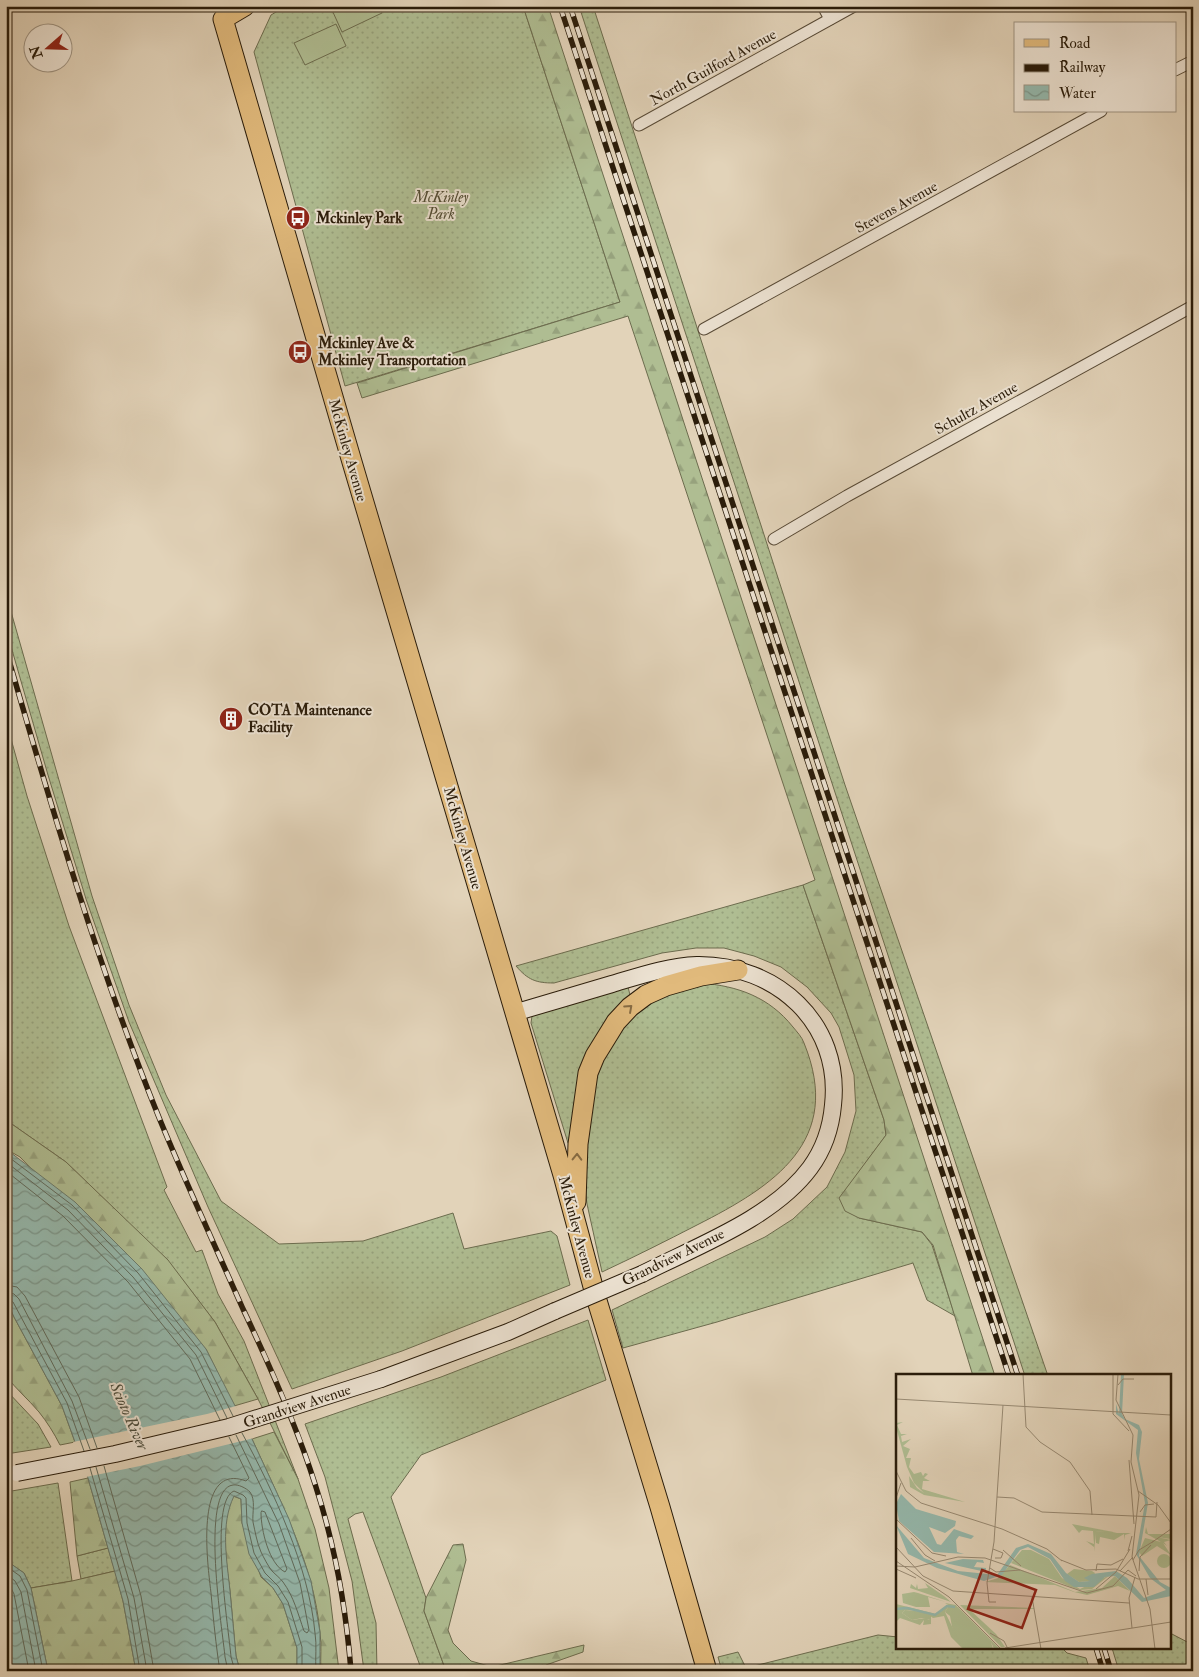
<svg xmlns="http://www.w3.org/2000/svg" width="1199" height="1677" viewBox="0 0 1199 1677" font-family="'IM FELL Double Pica',serif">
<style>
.grass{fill:url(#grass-dots);stroke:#6c6c4e}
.forest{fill:url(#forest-firs);stroke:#6c6c4e}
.pitch{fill:#afbd92;stroke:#6c6c4e}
.water{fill:url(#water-waves);stroke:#6a7a6b}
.pier{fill:#e2d3b9}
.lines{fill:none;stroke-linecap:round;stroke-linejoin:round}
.shore{stroke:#606a5b;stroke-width:1}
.minor-casing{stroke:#584a36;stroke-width:13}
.secondary-casing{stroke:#2a1c0a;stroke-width:18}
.primary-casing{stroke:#2a1c0a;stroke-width:21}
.minor{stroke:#ece2d2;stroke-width:11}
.secondary{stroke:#ece2d2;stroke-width:16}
.primary{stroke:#e1ba7c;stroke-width:19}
.rail-casing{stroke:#2a1c0a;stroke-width:5.5}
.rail{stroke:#ece2d2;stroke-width:4;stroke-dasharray:11;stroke-linecap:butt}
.secondary-bridge-casing{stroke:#2a1c0a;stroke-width:18;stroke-linecap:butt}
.secondary-bridge{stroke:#ece2d2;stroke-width:16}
.oneway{stroke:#866b43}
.labels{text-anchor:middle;stroke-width:4;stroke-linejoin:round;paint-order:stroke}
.street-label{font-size:15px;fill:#2a1c0a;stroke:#ece2d2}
.park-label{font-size:15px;font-style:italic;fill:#524c33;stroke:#ece2d2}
.poi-label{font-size:15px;font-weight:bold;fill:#2a1c0a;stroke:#ece2d2;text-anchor:start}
.water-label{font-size:16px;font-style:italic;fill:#4a4b3b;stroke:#ece2d2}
.inset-river{fill:none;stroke:#95b8ac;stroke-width:2.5}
.inset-road{fill:none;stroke:#988a73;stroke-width:1}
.view{fill:#8f2418;fill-opacity:0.15;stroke:#8f2418;stroke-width:2.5}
.inset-edge{fill:none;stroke:#2a1c0a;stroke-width:2.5}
</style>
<defs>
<pattern id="grass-dots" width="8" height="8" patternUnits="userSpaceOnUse" patternTransform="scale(1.25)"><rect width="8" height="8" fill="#afbd92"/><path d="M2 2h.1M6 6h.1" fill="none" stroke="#97a27d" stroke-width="1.8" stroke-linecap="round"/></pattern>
<pattern id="forest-firs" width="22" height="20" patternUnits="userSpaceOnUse" patternTransform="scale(1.25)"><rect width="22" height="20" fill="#afbd92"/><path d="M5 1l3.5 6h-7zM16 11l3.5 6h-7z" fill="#97a27d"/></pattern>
<pattern id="water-waves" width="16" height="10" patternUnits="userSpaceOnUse" patternTransform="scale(1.25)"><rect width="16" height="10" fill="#95b8ac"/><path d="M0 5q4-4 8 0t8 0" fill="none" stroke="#7a958a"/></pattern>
</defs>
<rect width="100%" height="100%" fill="#e2d3b9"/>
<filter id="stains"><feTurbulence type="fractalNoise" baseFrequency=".004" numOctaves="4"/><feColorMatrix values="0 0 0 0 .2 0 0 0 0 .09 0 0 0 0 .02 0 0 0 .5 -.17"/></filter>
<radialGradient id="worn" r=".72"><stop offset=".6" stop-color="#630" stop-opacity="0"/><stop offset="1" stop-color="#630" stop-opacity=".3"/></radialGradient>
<g class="grass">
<polygon points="286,6 523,6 620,302 345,386 254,52 271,15"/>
<polygon points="579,6 593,6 845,785 1048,1376 1025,1376"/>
<polygon points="6,594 92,896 129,1005 166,1095 221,1201 279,1244 363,1241 453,1213 464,1249 551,1231 557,1236 570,1285 402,1351 292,1389 208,1207 129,1022 86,899 48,775 6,629"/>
<polygon points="6,721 27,796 69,926 167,1187 164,1190 196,1252 202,1250 218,1294 244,1341 298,1479 258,1399 215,1322 168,1261 66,1162 6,1120"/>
<path d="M803 885 884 1120 886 1135 840 1198 859 1218 922 1232 932 1245 955 1316 927 1300 913 1263 717 1322 623 1348 612 1310 765 1237 793 1219 827 1187 845 1152 856 1111 854 1075 839 1027 831 1013 807 987 781 967 754 956 724 948H696L662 953 554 983C536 983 528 980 516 966Z"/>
<path d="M701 983C738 986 769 997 793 1027 797 1032 802 1037 804 1043 844 1141 774 1186 697 1225 666 1241 634 1257 602 1272L587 1204 583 1172 591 1089 611 1035 654 996Z"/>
<polygon points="628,987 631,999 615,1014 572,1142 568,1143 531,1023 532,1016"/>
<polygon points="588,1320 606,1380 421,1455 391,1497 426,1598 424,1611 446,1671 422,1671 363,1512 355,1514 348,1519 376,1623 377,1671 364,1671 352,1581 325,1477 305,1424 441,1377"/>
<polygon points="6,1390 38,1424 51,1447 6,1454"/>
<polygon points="58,1483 72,1581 31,1588 24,1573 6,1561 6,1492"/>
<polygon points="108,1548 115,1571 81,1579 77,1556"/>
<polygon points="1170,1633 1193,1645 1193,1671 1119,1671 1112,1648 1170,1648"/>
<polygon points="878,1635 898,1637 898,1648 1062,1648 1067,1653 1086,1658 1090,1671 722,1671 718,1657 738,1652 746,1668"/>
</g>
<g class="forest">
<polygon points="523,6 548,6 995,1376 973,1376 933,1245 922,1232 859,1218 845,1211 839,1198 886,1135 884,1120 803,885 815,880 628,316 362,398 357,383 620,302"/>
<polygon points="6,1120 66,1162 168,1260 215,1322 258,1399 234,1406 206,1349 20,1157 6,1149"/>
<path d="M6 1299 14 1317 62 1406 75 1442 60 1445C54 1433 47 1422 39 1412 28 1399 16 1389 6 1376Z"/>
<path d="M274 1432 298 1479 315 1529 329 1588 339 1671H321C320 1658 322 1645 320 1633 314 1564 280 1501 252 1439Z"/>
<polygon points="88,1478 108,1548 77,1556 70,1482"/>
<path d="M233 1496 241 1499 242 1523 261 1577 273 1588 283 1604 297 1648V1671H240L236 1656C234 1634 232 1613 230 1591 226 1560 220 1525 233 1496Z"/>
<polygon points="463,1544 466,1560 448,1630 453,1643 471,1661 492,1667 584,1645 583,1652 546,1665 544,1671 446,1671 424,1611 426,1598 453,1545"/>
<polygon points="115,1571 123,1601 136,1671 48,1671 31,1588 72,1581"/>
</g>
<g class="pitch">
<polygon points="339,6 379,6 382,13 342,32 332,10"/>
<polygon points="336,24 346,46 305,65 294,43"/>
</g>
<g class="water">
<path d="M6 1149 75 1202 142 1269 206 1349 252 1439 289 1519 311 1581 320 1632V1671H297V1648L283 1604 273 1588 262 1577 249 1554 242 1523 241 1499 234 1496C220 1525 227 1560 230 1591 232 1613 234 1634 236 1656L240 1671H136L123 1601 88 1478 62 1406 14 1317 6 1299Z"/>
<polygon points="7,1561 24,1573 31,1588 48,1671 6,1671"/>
</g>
<polygon class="pier" points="236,1406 254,1438 140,1466 86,1477 73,1442 207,1414"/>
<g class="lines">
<g class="shore">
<polyline points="6,1155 72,1205 138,1273 201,1352 233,1416"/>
<polyline points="6,1162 68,1210 133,1277 196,1355 227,1418"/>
<polyline points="6,1171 63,1216 128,1282 190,1359 220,1420"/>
<polyline points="6,1285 17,1287 25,1296 79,1397 97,1448"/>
<polyline points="6,1292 14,1294 19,1299 72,1401 90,1449"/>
<polyline points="6,1299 13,1302 67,1403 84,1451"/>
<path d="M242 1433C273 1490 309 1567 315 1633 317 1645 315 1658 316 1671"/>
<polyline points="104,1466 141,1596 154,1671"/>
<polyline points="96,1467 134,1598 147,1671"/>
<polyline points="90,1468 128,1599 140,1671"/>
<path d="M262 1511 265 1512 287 1569 285 1572C269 1564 261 1530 261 1513Z"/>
<polyline points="6,1566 20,1576 27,1590 43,1671"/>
<polyline points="6,1574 15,1581 21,1592 36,1671"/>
<polyline points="6,1583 10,1586 14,1594 29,1671"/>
<path d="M220 1671 218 1658C215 1636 213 1615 211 1593 208 1567 193 1461 246 1481L249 1478 229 1437"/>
<path d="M228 1671 225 1657C223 1633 199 1489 233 1485 238 1484 246 1488 250 1492 256 1500 252 1513 253 1522 255 1531 257 1543 261 1552 264 1558 268 1566 272 1571 276 1575 280 1578 283 1582 294 1597 298 1614 304 1631L307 1633 309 1630 300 1583 279 1524 236 1435"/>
<path d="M235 1671 231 1657C229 1631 208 1501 234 1491L243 1495 246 1498 247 1523 254 1553 265 1573 278 1586 288 1602 302 1647V1671"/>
</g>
<g class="minor-casing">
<g id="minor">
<polyline points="823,6 830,19"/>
<polyline points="1175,70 1193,61"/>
<polyline points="639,125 854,6"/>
<polyline points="704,329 1101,111"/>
<polyline points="774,539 847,496 1193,306"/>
</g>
</g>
<g class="secondary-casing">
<g id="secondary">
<path d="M514 1013C547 1003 579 994 612 984 639 976 668 966 697 965 776 964 842 1023 833 1105 831 1128 824 1149 810 1168 773 1218 697 1246 642 1274"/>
<polyline points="381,1379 508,1332 555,1311"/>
</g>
</g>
<g class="primary-casing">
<g id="primary">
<polyline points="245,6 223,19 352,462 563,1175 595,1294 660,1507 707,1671"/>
<polyline points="576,1202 578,1144 588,1073 595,1056 616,1022 630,1007 646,995 666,986 701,976 738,970"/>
</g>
</g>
<use href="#minor" class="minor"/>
<use href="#secondary" class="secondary"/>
<use href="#primary" class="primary"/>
<g class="rail-casing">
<g id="rail">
<polyline points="560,6 1009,1376"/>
<polyline points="570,6 1018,1376"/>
<path d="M6 650C52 809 98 967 160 1120 186 1183 215 1246 243 1309 270 1366 296 1424 315 1484 335 1545 346 1608 351 1671"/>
<polyline points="1096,1648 1103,1671"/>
<polyline points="1104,1648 1111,1671"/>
</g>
</g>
<use href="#rail" class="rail"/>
<g class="secondary-bridge-casing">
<g id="secondary-bridge">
<polyline points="555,1311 642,1274"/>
<polyline points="17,1473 115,1454 229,1427 381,1379"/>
</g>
</g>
<use href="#secondary-bridge" class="secondary-bridge"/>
</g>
<defs><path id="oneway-chevron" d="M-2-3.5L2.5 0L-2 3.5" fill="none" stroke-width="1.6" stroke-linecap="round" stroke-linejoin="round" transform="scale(1.25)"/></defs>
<g class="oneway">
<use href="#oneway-chevron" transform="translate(629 1008) rotate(-42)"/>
<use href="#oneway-chevron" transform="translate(577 1157) rotate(-89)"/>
</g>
<defs>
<g id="bus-disc" transform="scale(1.25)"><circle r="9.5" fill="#8f2418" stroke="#ece2d2"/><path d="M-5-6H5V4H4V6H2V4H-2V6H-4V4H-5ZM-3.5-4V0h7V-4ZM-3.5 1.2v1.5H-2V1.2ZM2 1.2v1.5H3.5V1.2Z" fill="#fff"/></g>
<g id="building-disc" transform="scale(1.25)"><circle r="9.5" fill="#8f2418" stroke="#ece2d2"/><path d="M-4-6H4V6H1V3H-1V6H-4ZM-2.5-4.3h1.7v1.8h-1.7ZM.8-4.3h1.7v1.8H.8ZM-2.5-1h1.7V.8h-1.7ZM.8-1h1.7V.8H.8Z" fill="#fff"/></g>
</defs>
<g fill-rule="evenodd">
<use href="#bus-disc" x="298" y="218"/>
<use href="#bus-disc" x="300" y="352"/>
<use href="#building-disc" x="231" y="719"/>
</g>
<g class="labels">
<g class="street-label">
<text transform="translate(713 67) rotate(-29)" y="5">North Guilford Avenue</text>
<text transform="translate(896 207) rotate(-29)" y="5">Stevens Avenue</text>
<text transform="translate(976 408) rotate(-29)" y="5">Schultz Avenue</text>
<text transform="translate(348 450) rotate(74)" y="5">McKinley Avenue</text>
<text transform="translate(463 838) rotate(74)" y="5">McKinley Avenue</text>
<text transform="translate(577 1227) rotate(75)" y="5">McKinley Avenue</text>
<text transform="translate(673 1257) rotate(-26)" y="5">Grandview Avenue</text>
<text transform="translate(297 1406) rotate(-18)" y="5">Grandview Avenue</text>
</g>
<g class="park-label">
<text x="441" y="202">McKinley<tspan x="441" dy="17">Park</tspan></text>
</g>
<g class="poi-label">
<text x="316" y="223">Mckinley Park</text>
<text x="318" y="348">Mckinley Ave &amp;<tspan x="318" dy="17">Mckinley Transportation</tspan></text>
<text x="248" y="715">COTA Maintenance<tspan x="248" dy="17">Facility</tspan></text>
</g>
<g class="water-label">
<text transform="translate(130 1416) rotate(66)" y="6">Scioto River</text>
</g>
</g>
<g transform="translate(896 1374)">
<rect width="275" height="275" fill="#e2d3b9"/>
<path d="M189 152 221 159H235L229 161 228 166V160L218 166 204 163 203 170 200 169 199 157 217 158ZM250 153 252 160H275V165L261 163 275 166 268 168 271 172 267 169 275 181 261 172 246 182 243 178 249 164 265 168 249 159ZM126 176H135L153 185 166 204 184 215 214 201 196 215 184 216 175 213 115 189ZM114 191 179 218 206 214 219 202 234 217 222 212 191 221 178 218 159 211 89 208 102 204ZM18 218 22 219 50 228 32 223 34 233H20L7 229 6 220ZM64 231 138 234V235H73L100 260 109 273H105ZM52 233H62L103 274 98 275 95 268 97 275H67L57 258 54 242 49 238ZM9 236 30 238 35 242V250L27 251 28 246H34L26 244 16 246 6 239Z" fill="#afbd92"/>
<path d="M7 48 1 51 5 60H11L5 62 6 68 15 65 7 72 14 75 10 84H15L13 93 18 100 25 98 27 102 29 99 32 100 28 104 34 107H27L26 115 69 128 28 121 14 113 13 102 21 114 28 119 18 109 11 93 0 53V49ZM176 150 217 158V159L200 157 198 178V173L190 167 198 170 197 157 186 156 183 159ZM178 195 196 197 199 199 194 207 183 208 171 200ZM29 209 32 211 48 222 55 228 14 214 15 210 20 214 21 210 22 215 32 214ZM49 229 60 231 62 234 52 233 49 238 67 275 55 263 48 242 37 244 28 237 9 236 6 239 16 246 30 244 34 247V249L28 246 24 251 4 244 0 248V230L40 240 51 232H54Z" fill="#afbd92"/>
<path d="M261 187a7 7 0 1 1 14 0a7 7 0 1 1-14 0Z" fill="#afbd92"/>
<path d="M225 0H228L226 40 229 45 243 51 246 58 243 85 252 129 243 182 264 208 275 214V222L246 228 219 202 209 203 198 213H178L169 207 154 185 132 173 124 176 106 201 88 207 41 194 12 180 0 151 28 184 62 197 101 201 120 174 132 170 155 180 170 199 183 208 194 207 188 204 196 200 220 197 231 204 248 224 270 216 254 204 240 180 249 129 240 79 242 56 220 40V30L223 40ZM5 120 20 135 60 147 59 152 49 159 33 153 41 170 45 171 58 155 78 162 75 165 63 162 60 166 61 178 68 180 38 178 3 147 0 130ZM67 185 87 186 88 189 81 188 78 193 90 194V198L49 189Z" fill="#95b8ac"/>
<path class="inset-river" d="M0 235 11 234 39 241 51 232 59 233"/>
<path class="inset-road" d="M127 0 130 53 144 68 174 88 194 117 196 141M217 0V40L233 57M222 0 220 26 237 61 235 88 243 121 236 183 254 235 259 275M222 11 227 5H238M0 25 275 41M233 86 238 150M0 97 10 117 25 129 106 155 151 175 166 187M242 117 262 131 275 149M101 123 118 124 146 138 260 143M0 124 5 109M244 138 249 131 258 130M260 143 261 128M0 145 36 179 50 182M15 164 29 181 39 187M255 169 275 155M0 173 27 202 57 217 233 229M97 175 107 179 105 184H99M107 176 125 192M232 177 236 162M165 186 190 196 220 195 242 205H275M237 186 243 176 258 167M0 187 53 223 105 275M0 192 19 193 62 183 89 184 191 219 217 212 232 196 240 202M94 194 100 198 124 196M0 195 20 204M200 197 201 190 215 191 227 185M224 197 237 183M243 197 244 183 255 171M250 205 252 221M200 215 220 198 234 175M136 223 145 275M100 228H93L91 209 98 168 107 31M236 254 233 224 239 203M94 259 108 267 112 275M109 274 275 248"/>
<path class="view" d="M86 196 140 216 126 254 72 235Z"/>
<rect width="275" height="275" class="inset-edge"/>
</g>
<rect width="1199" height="1677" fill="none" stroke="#e2d3b9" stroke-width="25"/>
<rect x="8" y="8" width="1184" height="1662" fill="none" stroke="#2a1c0a" stroke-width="2.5"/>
<rect x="12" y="12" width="1174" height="1652" fill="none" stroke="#2a1c0a"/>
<rect x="1014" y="22" width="162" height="90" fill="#ece2d2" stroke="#9e9382"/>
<rect x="1024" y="39" width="25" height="8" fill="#e1ba7c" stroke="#9e9382"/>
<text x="1059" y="48" font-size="15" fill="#2a1c0a">Road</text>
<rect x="1024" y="64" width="25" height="8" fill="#2a1c0a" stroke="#9e9382"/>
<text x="1059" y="72" font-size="15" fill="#2a1c0a">Railway</text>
<rect x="1024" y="85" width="25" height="15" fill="url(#water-waves)" stroke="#9e9382"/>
<text x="1059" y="98" font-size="15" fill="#2a1c0a">Water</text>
<g transform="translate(48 48) rotate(250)"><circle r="24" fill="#ece2d2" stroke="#9e9382"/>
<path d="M0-4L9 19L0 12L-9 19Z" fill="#8f2418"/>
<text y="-8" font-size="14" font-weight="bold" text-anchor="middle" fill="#2a1c0a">N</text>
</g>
<rect width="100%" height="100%" filter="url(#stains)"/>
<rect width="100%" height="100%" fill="url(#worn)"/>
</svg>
